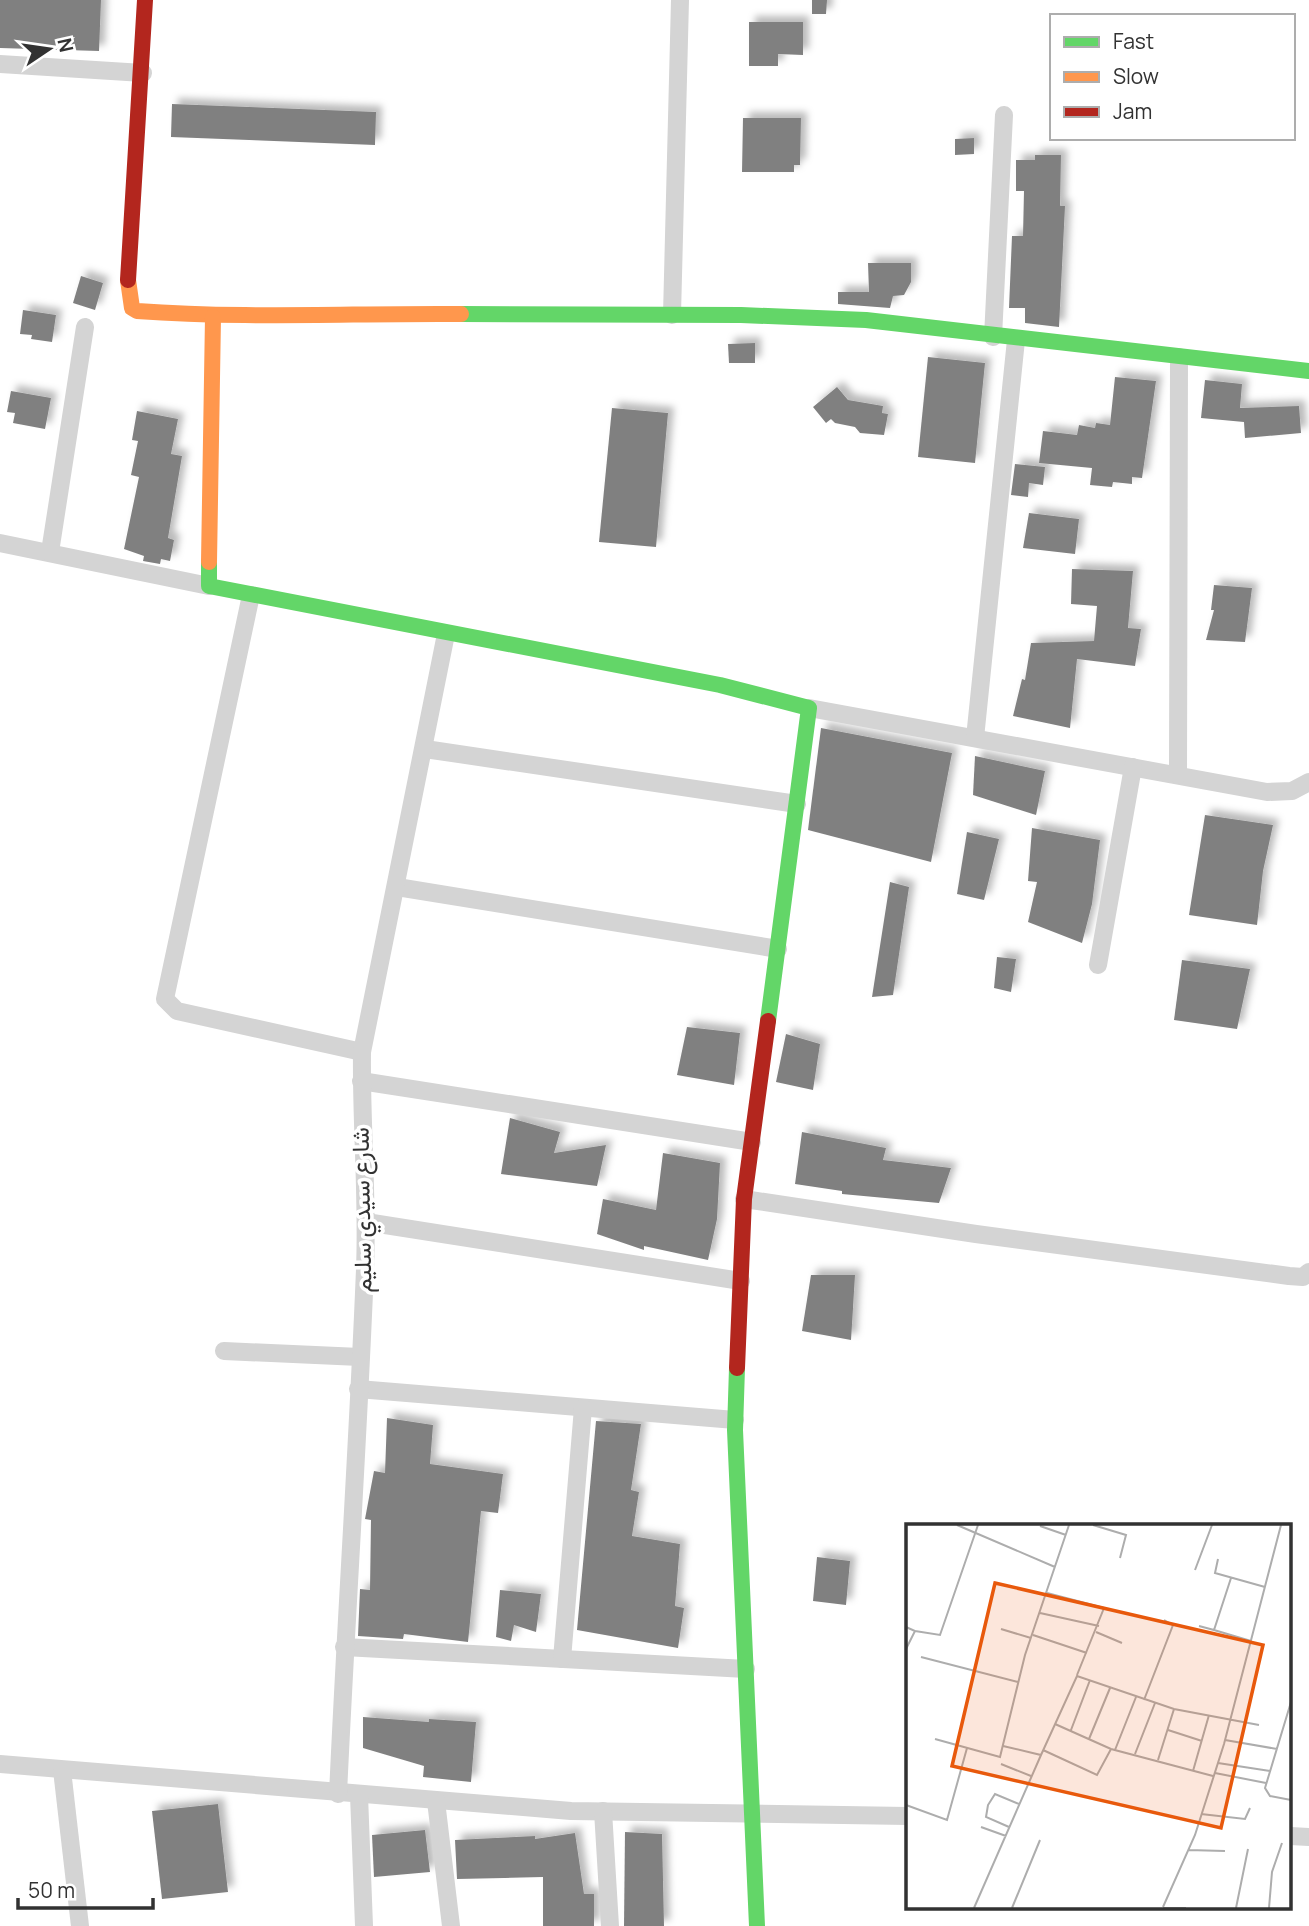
<svg xmlns="http://www.w3.org/2000/svg" width="1309" height="1926" viewBox="0 0 1309 1926" font-family="Manrope,Vazirmatn,sans-serif">
<style>
.building{fill:#808080;filter:url(#shadow)}
.lines{fill:none;stroke-linecap:round;stroke-linejoin:round}
.street{stroke:#d4d4d4;stroke-width:18}
.fast{stroke:#63d668;stroke-width:16}
.slow{stroke:#ff974d;stroke-width:16}
.jam{stroke:#b3261e;stroke-width:16}
.labels{text-anchor:middle;stroke-width:7;stroke-linejoin:round;paint-order:stroke}
.street-label{font-size:24px;fill:#323232;stroke:#fff}
.inset-road{fill:none;stroke:#adadad;stroke-width:2}
.view{fill:#e8590c;fill-opacity:0.15;stroke:#e8590c;stroke-width:3.5}
.inset-edge{fill:none;stroke:#323232;stroke-width:3.5}
</style>
<defs>
<filter id="shadow"><feDropShadow dx="6" dy="-6" stdDeviation="3.5" flood-color="#0004"/></filter>
</defs>
<rect width="100%" height="100%" fill="#fff"/>
<g class="building">
<polygon points="0,0 101,0 99,51 0,48"/>
<polygon points="812,0 827,0 826,14 812,14"/>
<polygon points="749,22 803,22 803,55 778,54 778,66 749,66"/>
<polygon points="172,104 376,112 375,145 171,137"/>
<polygon points="743,118 801,118 800,165 794,165 794,172 742,172"/>
<polygon points="974,138 974,154 955,155 955,139"/>
<polygon points="1035,155 1061,155 1060,206 1065,206 1059,327 1025,323 1025,308 1009,308 1012,236 1023,236 1024,191 1016,191 1016,160 1035,160"/>
<polygon points="868,263 911,263 911,282 904,295 893,296 890,308 838,304 838,292 869,292"/>
<polygon points="81,276 103,283 95,310 73,303"/>
<polygon points="23,310 56,315 52,342 31,339 32,335 20,334"/>
<polygon points="755,343 755,363 729,363 728,344"/>
<polygon points="928,357 985,363 975,463 918,457"/>
<polygon points="1115,377 1156,381 1142,478 1132,477 1132,484 1113,482 1112,487 1090,485 1092,468 1039,463 1043,431 1077,435 1079,425 1095,428 1096,423 1110,425"/>
<polygon points="1205,380 1242,384 1240,408 1299,406 1301,433 1245,438 1244,422 1201,418"/>
<polygon points="837,387 848,400 883,406 882,413 888,414 884,435 860,433 855,427 835,423 831,419 826,423 813,407"/>
<polygon points="11,391 51,398 45,429 13,423 15,413 7,412"/>
<polygon points="612,408 668,413 656,547 599,542"/>
<polygon points="137,411 178,419 171,454 182,456 168,538 174,540 170,561 161,559 160,564 143,561 144,556 124,549 139,477 131,475 138,441 132,440"/>
<polygon points="1015,464 1045,467 1043,485 1029,483 1028,497 1011,495"/>
<polygon points="1029,513 1079,519 1075,554 1023,548"/>
<polygon points="1072,569 1133,571 1128,628 1141,629 1135,666 1077,659 1070,728 1013,716 1022,679 1025,680 1031,643 1094,641 1097,606 1071,604"/>
<polygon points="1214,585 1252,588 1245,642 1206,640 1214,610 1211,610"/>
<polygon points="821,728 952,753 931,862 808,830"/>
<polygon points="975,756 1045,771 1036,815 973,795"/>
<polygon points="1205,815 1273,825 1263,871 1257,925 1189,915"/>
<polygon points="1032,828 1100,840 1092,904 1082,943 1028,922 1037,882 1028,881"/>
<polygon points="967,832 999,839 984,900 957,894"/>
<polygon points="890,882 909,887 893,995 872,997"/>
<polygon points="997,957 1016,959 1011,992 994,988"/>
<polygon points="1182,960 1250,969 1237,1029 1174,1020"/>
<polygon points="687,1027 740,1033 734,1085 677,1075"/>
<polygon points="786,1034 820,1044 813,1090 776,1082"/>
<polygon points="510,1118 560,1132 554,1153 606,1145 597,1186 501,1174"/>
<polygon points="802,1132 886,1148 883,1160 951,1168 939,1203 842,1194 842,1191 795,1184"/>
<polygon points="663,1153 720,1163 717,1219 708,1260 644,1246 644,1250 597,1234 603,1199 656,1210"/>
<polygon points="811,1275 855,1275 851,1340 802,1331"/>
<polygon points="387,1418 433,1425 430,1464 503,1474 498,1513 481,1511 468,1642 404,1634 403,1639 358,1636 360,1589 370,1590 371,1520 365,1519 374,1471 385,1473"/>
<polygon points="596,1421 641,1424 631,1490 639,1492 632,1536 680,1544 675,1606 684,1608 678,1648 577,1630"/>
<polygon points="817,1557 850,1561 846,1605 813,1601"/>
<polygon points="500,1590 541,1594 536,1632 514,1625 511,1641 496,1637"/>
<polygon points="363,1717 429,1722 429,1719 476,1722 471,1782 423,1777 424,1766 363,1748"/>
<polygon points="218,1804 228,1892 162,1899 152,1811"/>
<polygon points="425,1830 430,1872 374,1877 372,1835"/>
<polygon points="625,1832 662,1834 664,1926 624,1926"/>
<polygon points="575,1833 584,1894 594,1894 594,1926 543,1926 543,1877 457,1879 455,1840 535,1836 535,1839"/>
</g>
<g class="lines">
<g class="street">
<polyline points="0,64 143,73"/>
<polyline points="672,315 680,0"/>
<polyline points="993,337 1004,115"/>
<polyline points="0,543 209,586"/>
<polyline points="50,552 85,327"/>
<polyline points="251,595 165,999 177,1011 362,1052"/>
<polyline points="809,708 1267,792 1292,791 1309,782"/>
<polyline points="975,738 1016,340"/>
<polyline points="425,749 797,804"/>
<polyline points="1178,775 1179,357"/>
<polyline points="397,887 778,949"/>
<polyline points="1098,965 1133,767"/>
<polyline points="361,1081 752,1142"/>
<polyline points="744,1199 976,1234 1289,1276 1303,1277 1309,1272"/>
<polyline points="366,1222 741,1281"/>
<polyline points="224,1351 360,1357"/>
<polyline points="358,1389 735,1420"/>
<polyline points="344,1647 746,1669"/>
<polyline points="562,1659 583,1408"/>
<polyline points="0,1764 571,1811 908,1816"/>
<polyline points="62,1770 80,1926"/>
<path d="M338 1794C346 1619 358 1444 365 1269 368 1196 361 1125 362 1052L446 634"/>
<polyline points="359,1795 364,1926"/>
<polyline points="436,1801 451,1926"/>
<polyline points="603,1811 610,1926"/>
<polyline points="1290,1836 1309,1837"/>
</g>
<g class="fast">
<polyline points="461,314 741,315 866,320 1309,371"/>
<polyline points="209,562 209,586 720,685 809,708 768,1021"/>
<polyline points="737,1368 735,1430 757,1926"/>
</g>
<g class="slow">
<path d="M128 280 132 308 137 311C245 319 353 313 461 314"/>
<polyline points="209,562 213,317"/>
</g>
<g class="jam">
<polyline points="128,280 145,0"/>
<polyline points="737,1368 744,1199 768,1021"/>
</g>
</g>
<g class="labels">
<g class="street-label">
<text transform="translate(362 1210) rotate(-91)" y="8">شارع سيدي سليم</text>
</g>
</g>
<g transform="translate(906 1524)">
<rect width="385" height="385" fill="#fff"/>
<path class="inset-road" d="M51 1 149 43M187 1 220 11 214 34M134 2 160 11M312 35 309 49 359 63M289 46 306 1M141 69 198 84 171 151M134 89 193 102M293 102 308 106 325 54M0 103 9 107 0 125M95 105 125 114M308 106 345 117M9 107 34 111 72 1M190 108 216 119M127 111 181 129M15 133 112 158M238 176 267 101 258 96M385 178 359 264 364 272 385 276M149 200 205 225 307 252M165 206 184 156M262 206 296 217M29 215 94 233 119 131 163 1M183 215 204 164M319 216 371 225M97 222 135 231 171 152 268 185 353 201M137 226 191 251 205 225M209 226 230 173M229 230 249 179M252 236 268 185M312 239 364 247M95 240 125 252M287 247 303 191M309 249 360 259M0 281 41 296 61 224M295 290 339 295 344 284M75 303 100 312M103 303 80 293 82 281 89 270 113 280M282 326 319 327M257 383 289 311 318 220 375 1M68 384 135 231M106 384 134 316M257 384H280M330 384 342 325M363 384 366 348 376 319"/>
<path class="view" d="M89 59 357 121 315 304 46 242Z"/>
<rect width="385" height="385" class="inset-edge"/>
</g>
<rect x="1050" y="14" width="245" height="126" fill="#ffffff" stroke="#adadad" stroke-width="2"/>
<rect x="1064" y="37" width="35" height="10" fill="#63d668" stroke="#adadad" stroke-width="2"/>
<text x="1113" y="49" font-size="21" fill="#323232">Fast</text>
<rect x="1064" y="72" width="35" height="10" fill="#ff974d" stroke="#adadad" stroke-width="2"/>
<text x="1113" y="84" font-size="21" fill="#323232">Slow</text>
<rect x="1064" y="107" width="35" height="10" fill="#b3261e" stroke="#adadad" stroke-width="2"/>
<text x="1113" y="119" font-size="21" fill="#323232">Jam</text>
<g transform="translate(49 49) rotate(77)" stroke="#ffffff" stroke-width="5" paint-order="stroke">
<path d="M0-5L12 26L0 18L-12 26Z" fill="#323232"/>
<text y="-10" font-size="19" font-weight="bold" text-anchor="middle" fill="#323232">N</text>
</g>
<path d="M18 1898v10h135v-10" fill="none" stroke="#323232" stroke-width="3.5"/>
<text x="28" y="1898" font-size="21" fill="#323232" stroke="#ffffff" stroke-width="5" paint-order="stroke">50 m</text>
</svg>
